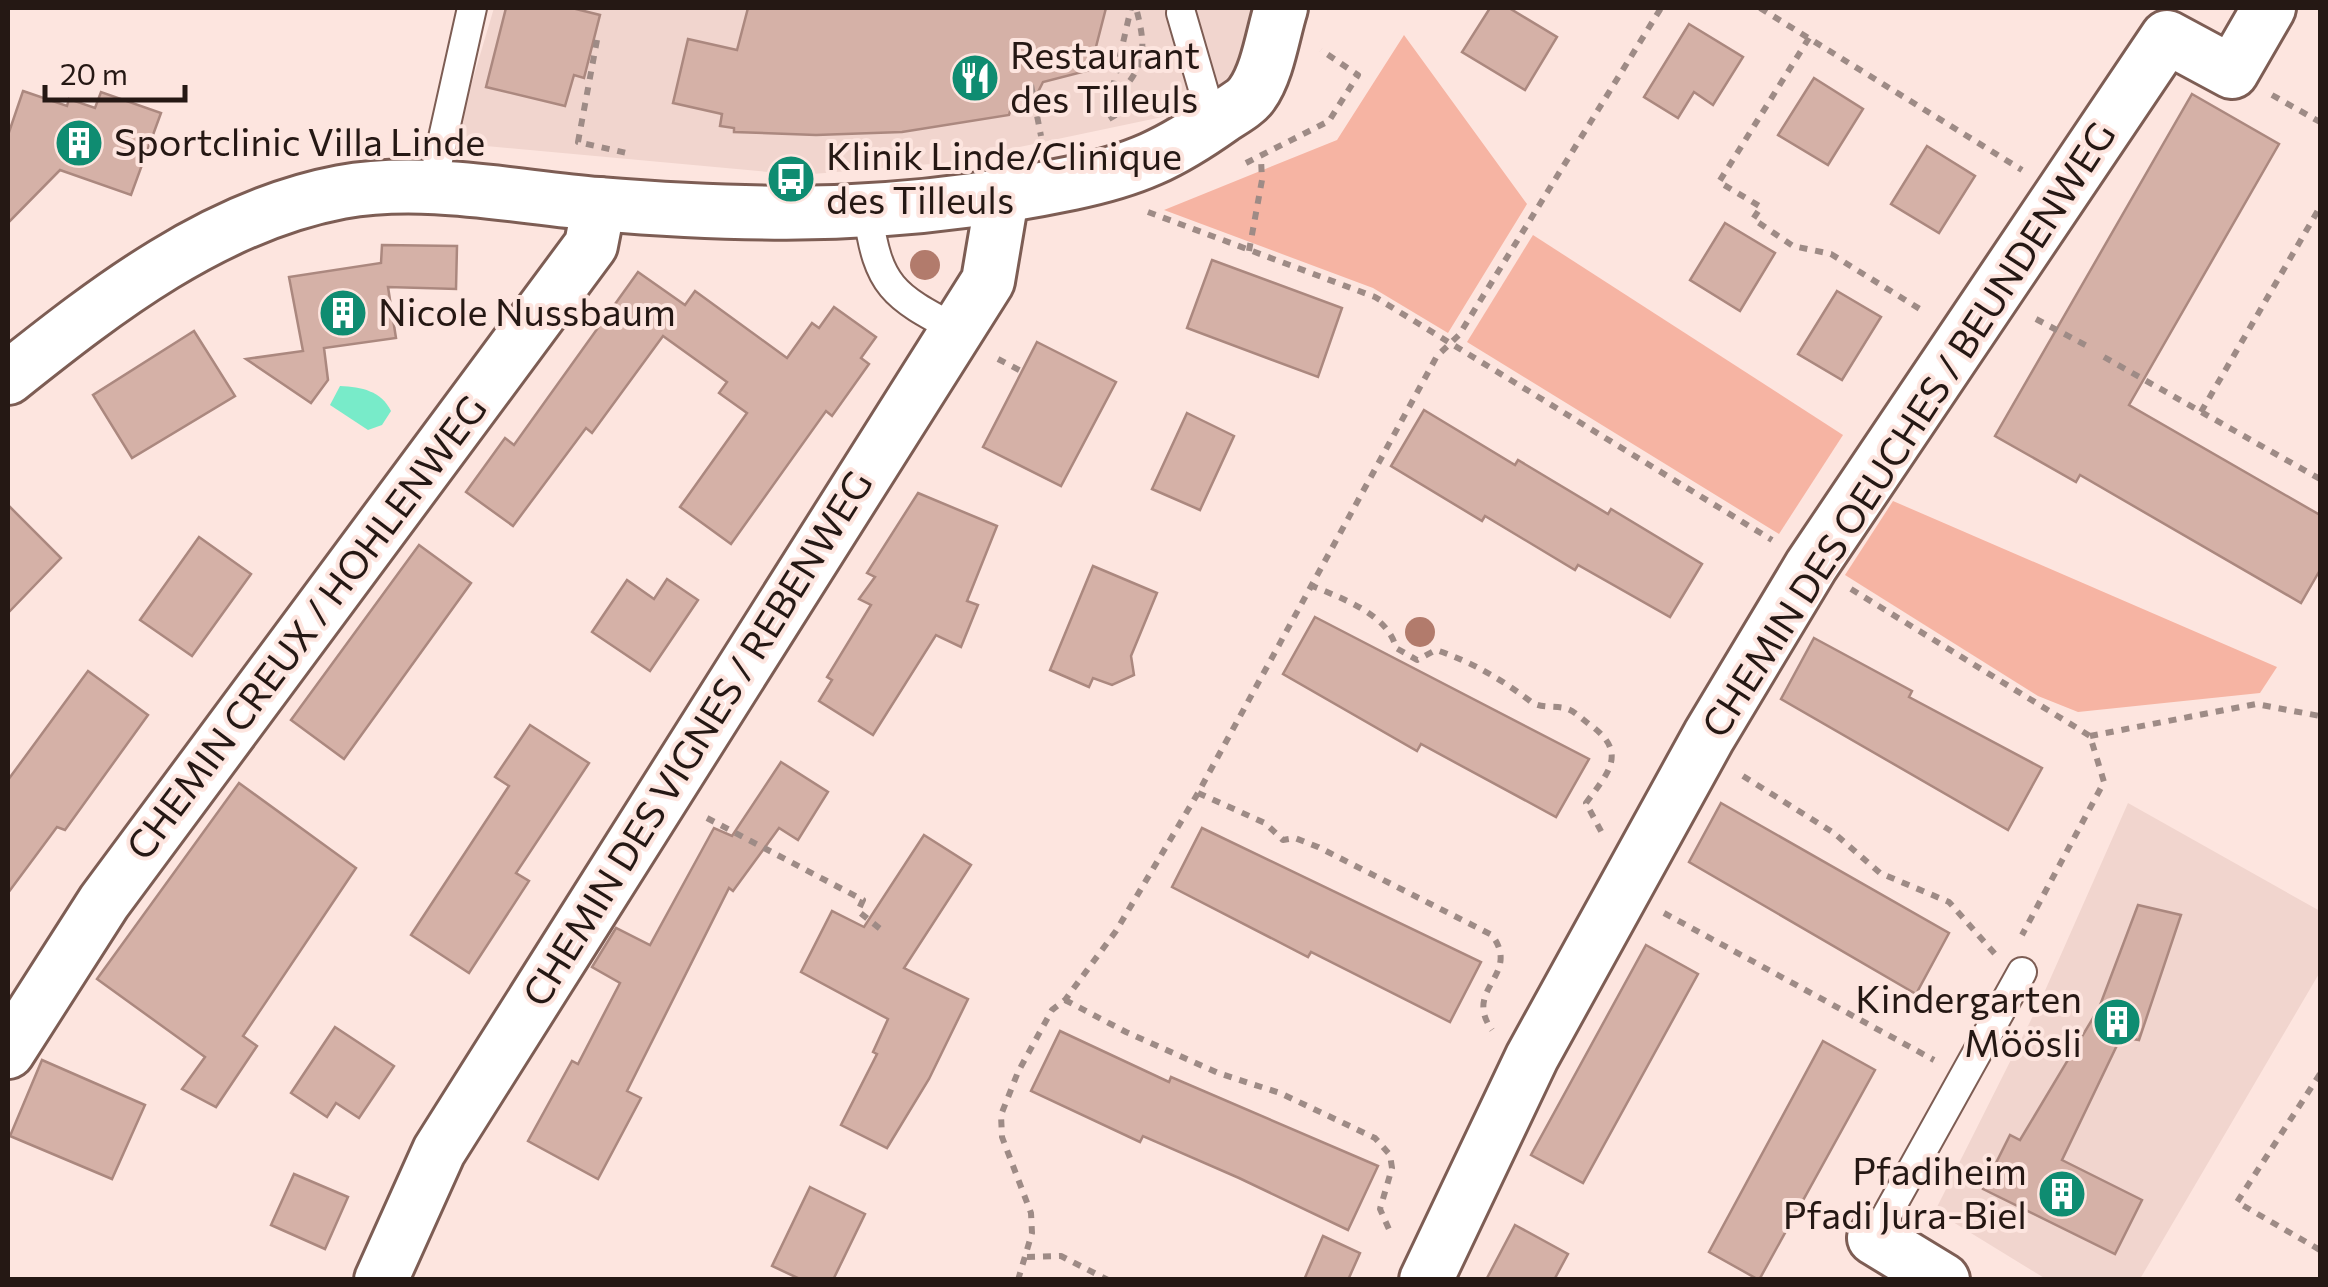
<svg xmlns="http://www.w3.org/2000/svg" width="2328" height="1287" viewBox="0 0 2328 1287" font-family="Commissioner,sans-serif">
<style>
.built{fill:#f1d5ce}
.green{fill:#f6b4a3}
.water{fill:#78ebc9}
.building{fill:#d5b1a7;stroke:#ab887f;stroke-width:2.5}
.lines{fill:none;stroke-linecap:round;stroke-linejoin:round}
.lane-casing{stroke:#7d5d54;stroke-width:32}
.street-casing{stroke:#7d5d54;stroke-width:58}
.path{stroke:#9e8b86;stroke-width:6;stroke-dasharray:8 8;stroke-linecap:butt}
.lane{stroke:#fff;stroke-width:28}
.street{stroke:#fff;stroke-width:52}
.tree{fill:#b27b6c}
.labels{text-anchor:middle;stroke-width:8;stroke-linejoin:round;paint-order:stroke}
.poi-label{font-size:38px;fill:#251814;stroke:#fde5df;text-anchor:start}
.street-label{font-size:38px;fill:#251814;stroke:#fde5df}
</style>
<rect width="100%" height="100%" fill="#fde5df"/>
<g class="built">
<polygon points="494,8 1255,8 1233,78 1216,100 1158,134 1167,116 943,163 801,175 454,143"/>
<polygon points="2128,803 2320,911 2320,972 2140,1279 2046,1279 1935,1211 2040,1002"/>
</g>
<g class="green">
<polygon points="1404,35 1527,204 1448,333 1373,288 1164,210 1337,140"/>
<polygon points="1533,235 1843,435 1779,534 1467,342"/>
<polygon points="1893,501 2277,667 2260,693 2078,712 2038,696 1845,575"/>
</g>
<path class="water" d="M340 386C362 387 381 391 391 411L382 425 368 430 330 405Z"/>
<g class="building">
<polygon points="506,8 572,8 600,15 584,78 574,75 565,106 486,87"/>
<polygon points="748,8 1106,8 1090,70 1043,82 1037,94 1014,97 1009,115 902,132 816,135 734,132 734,128 720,126 722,114 673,103 688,39 737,50"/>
<polygon points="1490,8 1509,8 1557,37 1525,90 1462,52"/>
<polygon points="1689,24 1743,57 1713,105 1694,92 1678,118 1644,97"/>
<polygon points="1814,78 1863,109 1828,165 1778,135"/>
<polygon points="23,91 67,106 69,99 95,108 101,92 161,113 131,195 60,170 8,223 8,135"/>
<polygon points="2192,94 2279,144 2129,405 2320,515 2320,570 2301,603 2080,475 2076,482 1995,436"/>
<polygon points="1927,146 1975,176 1939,233 1891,204"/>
<polygon points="1725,223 1775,253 1740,311 1690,280"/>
<polygon points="382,245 457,246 456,289 388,287 396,338 324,348 328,380 311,403 246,359 303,351 289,277 381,263"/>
<polygon points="1212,260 1342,308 1318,377 1187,328"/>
<polygon points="638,272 685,305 695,291 787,358 812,323 819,328 834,307 876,337 861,358 869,364 832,416 826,411 731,544 680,507 747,413 719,393 727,382 663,336 592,433 586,428 513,526 466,492 505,438 514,445"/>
<polygon points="1837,291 1881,317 1842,380 1798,354"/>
<polygon points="194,331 235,396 132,458 93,395"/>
<polygon points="1037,342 1116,382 1061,486 983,447"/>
<polygon points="1424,410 1515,465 1518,460 1608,514 1611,509 1702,564 1670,617 1578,565 1575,570 1485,516 1482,521 1391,466"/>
<polygon points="1187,413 1234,436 1200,510 1152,489"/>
<polygon points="918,493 997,526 967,601 978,605 961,647 936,635 873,735 819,701 832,680 827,677 871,605 859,599 875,577 867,573"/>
<polygon points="8,505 61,558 8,613"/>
<polygon points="199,537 251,574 192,656 140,620"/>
<polygon points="419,545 471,583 344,759 291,720"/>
<polygon points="1093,566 1157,593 1131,656 1134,675 1112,685 1093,678 1089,687 1050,670"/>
<polygon points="667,579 698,600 650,671 592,632 627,580 654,599"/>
<polygon points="1315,617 1589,759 1556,817 1421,744 1417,751 1283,674"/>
<polygon points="1814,638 1912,691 1909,697 2042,768 2008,830 1781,699"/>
<polygon points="88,671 148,715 65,830 57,827 8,893 8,780"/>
<polygon points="530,725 589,763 516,873 529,881 469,973 411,935 509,786 495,777"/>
<polygon points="781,762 828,792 798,840 779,828 733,891 729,888 627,1091 641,1098 598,1179 528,1141 572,1061 578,1064 620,983 592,967 616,928 650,945 714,828 732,836"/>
<polygon points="239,783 356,868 243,1036 257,1046 216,1107 182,1089 205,1057 97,979"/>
<polygon points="1721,803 1949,933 1916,994 1689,862"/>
<polygon points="1202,828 1481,962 1450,1022 1311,952 1308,957 1172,887"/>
<polygon points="924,835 971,865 904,968 968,999 929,1079 887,1148 841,1125 877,1054 873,1052 888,1019 801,972 832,911 864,927"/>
<polygon points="2138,905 2181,915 2139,1040 2121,1037 2062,1160 2142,1200 2115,1254 1983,1189 2010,1135 2020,1140 2099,1008"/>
<polygon points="1646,945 1698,974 1583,1183 1531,1155"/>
<polygon points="335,1027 394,1066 359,1118 336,1103 327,1117 291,1093"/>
<polygon points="1060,1031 1169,1082 1171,1077 1378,1166 1348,1230 1239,1178 1143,1136 1140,1142 1031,1091"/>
<polygon points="1823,1041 1875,1070 1759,1280 1709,1252"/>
<polygon points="42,1060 145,1105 112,1179 10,1136"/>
<polygon points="294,1174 348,1197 325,1249 271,1225"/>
<polygon points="810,1187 865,1214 833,1280 802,1280 772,1266"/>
<polygon points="1515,1225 1568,1254 1554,1280 1486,1280"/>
<polygon points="1323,1236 1360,1253 1348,1280 1304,1280"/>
</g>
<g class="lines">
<g class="lane-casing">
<g id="lane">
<polyline points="1181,13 1204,92 1209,127"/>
<polyline points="432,187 472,8"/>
<path d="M868 214C878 286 893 296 956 329"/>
<polyline points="1874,1238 2022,972"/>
</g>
</g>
<g class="street-casing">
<g id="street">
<path d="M8 378C107 299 214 216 341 192 425 177 515 197 598 204 767 218 904 218 1072 183 1135 170 1170 154 1222 117 1231 111 1246 103 1252 94 1268 72 1273 33 1281 8"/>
<polyline points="8,1052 104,902 591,245 599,204"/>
<polyline points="1874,1238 1943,1280"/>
<polyline points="381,1280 439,1151 988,281 1002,198"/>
<polyline points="1426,1280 1532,1057 1709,736 1811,566 2167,37 2232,72 2269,8"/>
</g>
</g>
<g class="path">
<polyline points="1760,8 2022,170"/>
<polyline points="1809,38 1719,182 1761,207 1753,219 1793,246 1831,254 1923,311"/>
<polyline points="597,40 578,142 627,153"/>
<polyline points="1031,85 1041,136"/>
<polyline points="2272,95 2320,122"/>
<polyline points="1109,104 1131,8"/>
<path d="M1109 105C1143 69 1149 56 1136 8"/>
<polyline points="1109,119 1140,100"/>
<polyline points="1246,163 1329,121 1358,75 1321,50"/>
<polyline points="1148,212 1375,297 1772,540"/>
<polyline points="1249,251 1262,180 1261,159"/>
<polyline points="2036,319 2087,346"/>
<polyline points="2104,357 2320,479"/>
<polyline points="998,359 1021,371"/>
<polyline points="2201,412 2320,207"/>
<path d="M1310 585C1341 598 1388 614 1396 648L1417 660 1436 650C1472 662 1501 679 1530 701 1540 709 1556 705 1568 709 1576 712 1585 722 1593 727 1628 754 1607 774 1586 803L1602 833"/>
<polyline points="1851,589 2090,736 2104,782 2022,935"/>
<polyline points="2090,736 2256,704 2320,716"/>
<polyline points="1743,776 1834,833 1880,873 1949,902 1995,954"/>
<path d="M1198 793 1265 823 1283 840 1295 838 1318 847 1492 935C1522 976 1462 988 1492 1030"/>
<polyline points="707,818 863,900 858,911 883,931"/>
<polyline points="1664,913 1934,1060"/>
<polyline points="1065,1000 1126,1032 1218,1073 1280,1093 1375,1138 1390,1155 1392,1168 1380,1209 1392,1236"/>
<polyline points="2320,1074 2237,1202 2320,1250"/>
<polyline points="1027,1257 1061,1256 1108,1280"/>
<polyline points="1018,1280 1032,1233 1031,1213 1002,1137 1001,1115 1018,1072 1052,1010 1065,1000 1116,931 1198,793 1437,356 1459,335 1661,8"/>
</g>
<use href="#lane" class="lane"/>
<use href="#street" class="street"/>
</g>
<g class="tree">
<circle cx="925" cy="265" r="15"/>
<circle cx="1420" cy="632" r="15"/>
</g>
<defs>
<g id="restaurant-disc" transform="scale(2.5)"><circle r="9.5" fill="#0f8c71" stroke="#fde5df"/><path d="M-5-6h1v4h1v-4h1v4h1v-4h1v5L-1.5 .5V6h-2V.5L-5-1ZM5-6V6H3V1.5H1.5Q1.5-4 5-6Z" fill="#fff"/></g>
<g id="building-disc" transform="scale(2.5)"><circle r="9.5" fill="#0f8c71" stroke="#fde5df"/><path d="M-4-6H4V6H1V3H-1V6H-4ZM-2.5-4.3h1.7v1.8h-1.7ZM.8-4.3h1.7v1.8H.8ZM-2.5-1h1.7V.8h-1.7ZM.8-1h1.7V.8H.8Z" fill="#fff"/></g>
<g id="bus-disc" transform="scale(2.5)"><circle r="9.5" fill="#0f8c71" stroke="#fde5df"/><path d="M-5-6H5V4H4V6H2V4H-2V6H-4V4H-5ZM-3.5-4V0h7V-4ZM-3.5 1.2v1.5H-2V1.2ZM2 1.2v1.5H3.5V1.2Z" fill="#fff"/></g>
</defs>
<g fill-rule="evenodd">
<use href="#restaurant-disc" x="975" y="78"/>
<use href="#building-disc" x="79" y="143"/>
<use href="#bus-disc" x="791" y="179"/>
<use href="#building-disc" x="343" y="313"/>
<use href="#building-disc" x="2117" y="1022"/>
<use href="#building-disc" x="2062" y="1194"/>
</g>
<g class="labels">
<g class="poi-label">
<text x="1010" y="69">Restaurant<tspan x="1010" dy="44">des Tilleuls</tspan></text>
<text x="114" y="156">Sportclinic Villa Linde</text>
<text x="826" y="170">Klinik Linde/Clinique<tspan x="826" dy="44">des Tilleuls</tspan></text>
<text x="378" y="326">Nicole Nussbaum</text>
<text x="2082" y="1013" text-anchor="end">Kindergarten<tspan x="2082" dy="44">Möösli</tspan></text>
<text x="2027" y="1185" text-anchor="end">Pfadiheim<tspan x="2027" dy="44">Pfadi Jura-Biel</tspan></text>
</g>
<g class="street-label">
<text transform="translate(1909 430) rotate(-57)" y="13">CHEMIN DES OEUCHES / BEUNDENWEG</text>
<text transform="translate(307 628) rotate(-53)" y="13">CHEMIN CREUX / HOHLENWEG</text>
<text transform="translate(698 739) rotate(-58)" y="13">CHEMIN DES VIGNES / REBENWEG</text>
</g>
</g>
<rect width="2328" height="1287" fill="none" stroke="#251814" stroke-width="20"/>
<path d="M45 85v15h140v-15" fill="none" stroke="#251814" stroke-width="5"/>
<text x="60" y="85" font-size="30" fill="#251814" stroke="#fde5df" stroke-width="8" paint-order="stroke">20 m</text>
</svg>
